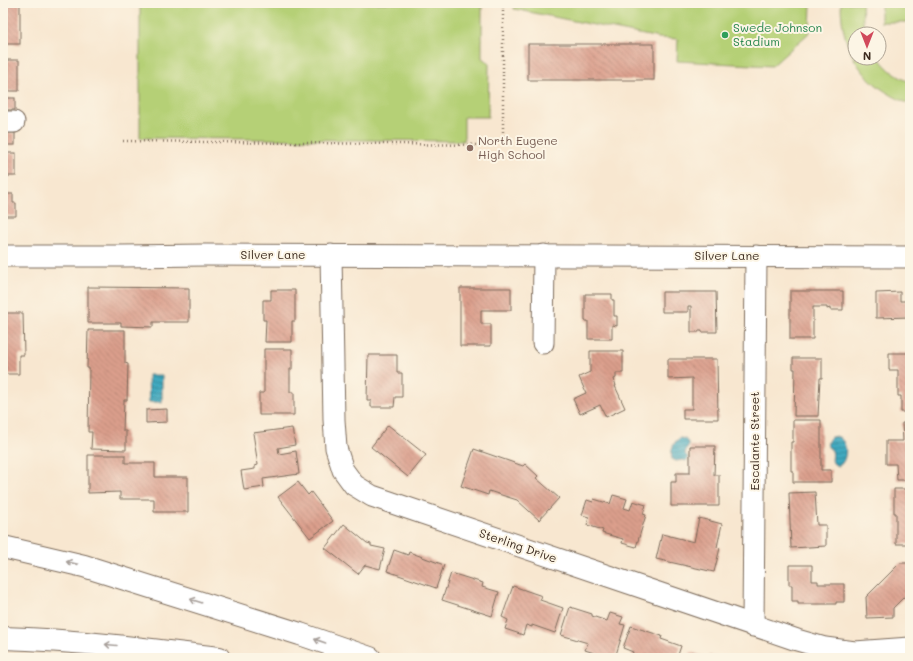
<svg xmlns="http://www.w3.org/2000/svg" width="913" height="661" viewBox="0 0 913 661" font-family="Mali,sans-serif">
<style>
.green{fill:#b5d076;stroke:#787d4a}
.water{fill:url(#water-rules);stroke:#3d6a6e}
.building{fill:url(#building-back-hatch)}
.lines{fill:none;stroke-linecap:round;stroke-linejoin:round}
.minor-casing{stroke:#7d6c5c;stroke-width:23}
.highway-casing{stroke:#7d6c5c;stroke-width:24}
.path{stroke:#7d6c5c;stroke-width:2.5;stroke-dasharray:1 3;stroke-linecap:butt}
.minor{stroke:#fff;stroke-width:21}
.highway{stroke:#fff;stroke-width:22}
.oneway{stroke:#a79f9a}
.leisure-dot{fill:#2e9e5b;stroke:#fcf5e5;stroke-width:1.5}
.education-dot{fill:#8d6e63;stroke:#fcf5e5;stroke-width:1.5}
.labels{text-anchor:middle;stroke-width:4;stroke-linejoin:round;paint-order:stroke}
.leisure-label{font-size:12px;fill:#27864d;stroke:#fcf5e5;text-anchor:start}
.education-label{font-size:12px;fill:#785e54;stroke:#fcf5e5;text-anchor:start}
.street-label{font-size:12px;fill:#3b2a1e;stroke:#fcf5e5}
</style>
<defs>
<pattern id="water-rules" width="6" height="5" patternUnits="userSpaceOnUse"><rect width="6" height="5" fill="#3fa9bf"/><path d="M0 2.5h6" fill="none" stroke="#368a9b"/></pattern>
<pattern id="building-back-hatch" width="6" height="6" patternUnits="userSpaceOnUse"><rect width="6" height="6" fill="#db9f8c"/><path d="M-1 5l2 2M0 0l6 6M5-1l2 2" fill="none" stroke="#b38272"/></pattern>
</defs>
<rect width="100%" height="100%" fill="#fcf5e5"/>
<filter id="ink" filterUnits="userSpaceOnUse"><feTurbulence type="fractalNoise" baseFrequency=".025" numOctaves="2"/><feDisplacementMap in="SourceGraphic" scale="8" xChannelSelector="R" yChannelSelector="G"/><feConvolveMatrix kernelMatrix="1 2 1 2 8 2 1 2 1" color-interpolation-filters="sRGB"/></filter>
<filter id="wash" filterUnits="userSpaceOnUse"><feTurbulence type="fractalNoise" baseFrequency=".012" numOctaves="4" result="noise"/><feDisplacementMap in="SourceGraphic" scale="16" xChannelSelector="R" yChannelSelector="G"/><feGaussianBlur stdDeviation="0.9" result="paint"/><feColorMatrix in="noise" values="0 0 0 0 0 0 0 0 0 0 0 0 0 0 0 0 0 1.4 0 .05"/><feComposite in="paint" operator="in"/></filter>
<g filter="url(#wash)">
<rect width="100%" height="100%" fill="#f8e7d0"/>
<g class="green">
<polygon points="140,3 482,3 482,58 489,63 488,117 464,117 464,141 140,138"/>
<polygon points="514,3 811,3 810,32 772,66 677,61 678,39 659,38 514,9"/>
<path d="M841 3H862L863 22 866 34H855V58H879C887 69 897 77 910 82V104C864 86 841 53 841 3Z"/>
<rect x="881" y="3" width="29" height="19"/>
</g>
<g class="water">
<polygon points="148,375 162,375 162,402 149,402"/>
<path d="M836 436C838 437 840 437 841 439 848 445 847 461 839 466 825 463 839 453 828 447 827 443 828 440 831 437Z"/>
<path d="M680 438 685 439C692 445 686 447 685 454L688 457V459L686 461 683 460 676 461 672 459C670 451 673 442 680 438Z"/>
</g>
<g id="blocks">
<g class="building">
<rect x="3" y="3" width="17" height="41"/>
<rect x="528" y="44" width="126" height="36"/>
<polygon points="7,60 19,60 19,91 3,91 3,62 7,62"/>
<rect x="3" y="98" width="12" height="12"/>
<rect x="3" y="133" width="12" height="12"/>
<rect x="3" y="153" width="13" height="23"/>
<polygon points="3,194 13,194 13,203 16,203 16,216 3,216"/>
<polygon points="88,287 189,288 189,322 153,322 153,327 121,326 121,323 88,323"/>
<polygon points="460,288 511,288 511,310 481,310 481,324 491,324 491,346 460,346"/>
<polygon points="271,290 295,290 295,321 292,321 292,342 265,342 266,320 263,320 263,300 271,300"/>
<polygon points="790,291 843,291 843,310 830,310 830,308 827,309 827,307 813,307 813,339 790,339"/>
<polygon points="662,292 716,292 717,332 702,332 702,330 699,330 699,332 691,332 691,306 688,306 688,312 662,312"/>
<polygon points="900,292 900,301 910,301 910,317 876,318 876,293"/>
<polygon points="585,294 612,294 612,300 614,300 614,316 617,316 617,326 612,325 612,339 588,339 588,321 585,321"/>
<polygon points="3,313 23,313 24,355 19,355 19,374 3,374"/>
<polygon points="88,330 125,330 125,363 128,364 127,400 124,400 123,431 126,431 126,450 91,449 92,432 88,432 89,368 87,368"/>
<polygon points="264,349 292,349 292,369 290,369 290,392 294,392 294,415 259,415 259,393 264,393"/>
<polygon points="590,351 623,351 623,373 616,373 616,378 614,379 616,386 615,386 625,408 606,417 600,405 580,414 573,399 586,393 579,377 590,372"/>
<polygon points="889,353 910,353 910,412 901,412 901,396 898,396 898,370 889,370"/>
<polygon points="368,355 397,355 397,373 402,373 402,397 395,397 394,407 371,407 371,400 367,400"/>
<polygon points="793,358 822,358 822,378 820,378 818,416 794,416 795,369 793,369"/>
<polygon points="668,359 717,359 718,419 683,419 683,409 692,409 692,378 668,379"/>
<polygon points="167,409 167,422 146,423 146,410"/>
<polygon points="793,420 821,420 821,470 831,470 831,482 793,482 793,471 791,471 791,442 793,442"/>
<polygon points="902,423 910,423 910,480 897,480 896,464 886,464 886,441 903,441"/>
<polygon points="388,425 426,455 408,477 371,447"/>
<polygon points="292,428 295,445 278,448 279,454 296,451 299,474 263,479 264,487 244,490 241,471 255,469 255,466 258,465 253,433"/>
<polygon points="690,446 715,446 714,475 719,475 719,506 671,506 671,482 676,482 676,473 690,473"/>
<polygon points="474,449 523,466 525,464 538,476 536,478 559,498 539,520 517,500 489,491 488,495 461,486"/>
<polygon points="88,455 125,455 125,463 155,463 155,477 188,477 188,512 154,512 154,499 120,499 120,492 88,493"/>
<polygon points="298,482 308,495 311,492 333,521 310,538 278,497"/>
<polygon points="894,489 910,489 910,544 896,544 896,513 894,513"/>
<polygon points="815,492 817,525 826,525 826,546 791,548 789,493"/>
<polygon points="613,495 627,499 624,508 630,510 633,501 646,505 643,514 646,515 636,547 622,543 623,539 602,533 603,530 587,525 589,517 582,515 587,500 593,502 594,499 610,504"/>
<polygon points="699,518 722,524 717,547 720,548 714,572 656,559 662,534 694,542"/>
<polygon points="344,524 367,543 371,544 371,546 385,549 380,569 365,565 358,574 325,548"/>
<polygon points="394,550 408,555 409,552 444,565 436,588 387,571"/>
<polygon points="900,563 910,563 910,591 893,608 893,617 867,618 866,597"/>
<polygon points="789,565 812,565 812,581 818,581 818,584 844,584 844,602 836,602 836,604 798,604 798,601 792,601 792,585 789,585"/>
<polygon points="451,573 483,583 482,587 499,592 492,616 442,600"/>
<polygon points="513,586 542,596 540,600 563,608 555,633 532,625 532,627 526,625 523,635 505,629 508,620 502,617"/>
<polygon points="570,607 592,614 592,616 607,621 610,613 623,617 620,624 625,625 615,658 599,658 600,655 585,650 588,643 561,635"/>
<polygon points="631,626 662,636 661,639 681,646 677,658 631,658 633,652 623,648"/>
<polygon points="691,652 708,657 709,655 719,658 689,658"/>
</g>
</g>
</g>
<g filter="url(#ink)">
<use href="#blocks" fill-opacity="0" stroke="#7d6c5c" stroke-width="1"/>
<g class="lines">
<g class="minor-casing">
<g id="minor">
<polyline points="3,122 14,122"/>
<polyline points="331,255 334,420 336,448 343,470 354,485 372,496 797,640 825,648 855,652 910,648"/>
<polyline points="3,256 123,256 205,255 910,257"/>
<polyline points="543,343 544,255"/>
<polyline points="753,626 756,256"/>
</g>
</g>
<g class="highway-casing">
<g id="highway">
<polyline points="3,547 84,566 300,634 370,658"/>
<path d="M3 638C75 640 147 649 219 658"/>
</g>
</g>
<g class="path">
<polyline points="503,3 503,145"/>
<polyline points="123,141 483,145"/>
</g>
<use href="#minor" class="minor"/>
<use href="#highway" class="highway"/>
</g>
<defs><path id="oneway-shaft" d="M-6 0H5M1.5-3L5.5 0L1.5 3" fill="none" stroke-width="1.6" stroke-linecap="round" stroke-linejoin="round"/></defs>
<g class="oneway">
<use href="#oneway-shaft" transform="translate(72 563) rotate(-167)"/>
<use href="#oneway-shaft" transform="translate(196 601) rotate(-162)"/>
<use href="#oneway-shaft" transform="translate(320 641) rotate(-161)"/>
<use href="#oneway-shaft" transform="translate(111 645) rotate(-175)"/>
</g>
</g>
<circle class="leisure-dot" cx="725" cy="35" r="4"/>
<circle class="education-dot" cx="470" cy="148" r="4"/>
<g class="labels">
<g class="leisure-label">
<text x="733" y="32">Swede Johnson<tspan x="733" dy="14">Stadium</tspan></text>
</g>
<g class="education-label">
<text x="478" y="145">North Eugene<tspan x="478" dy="14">High School</tspan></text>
</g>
<g class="street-label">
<text x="273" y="259">Silver Lane</text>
<text x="727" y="260">Silver Lane</text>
<text transform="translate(755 441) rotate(-90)" y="4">Escalante Street</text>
<text transform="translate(518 546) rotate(19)" y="4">Sterling Drive</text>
</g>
</g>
<rect width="913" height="661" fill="none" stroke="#fcf5e5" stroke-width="16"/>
<g transform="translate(867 46) rotate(180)"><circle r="19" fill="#fcf5e5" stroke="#afa495"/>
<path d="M0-3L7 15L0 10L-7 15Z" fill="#d1495b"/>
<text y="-6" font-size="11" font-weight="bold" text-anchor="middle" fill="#3b2a1e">N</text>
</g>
</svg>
